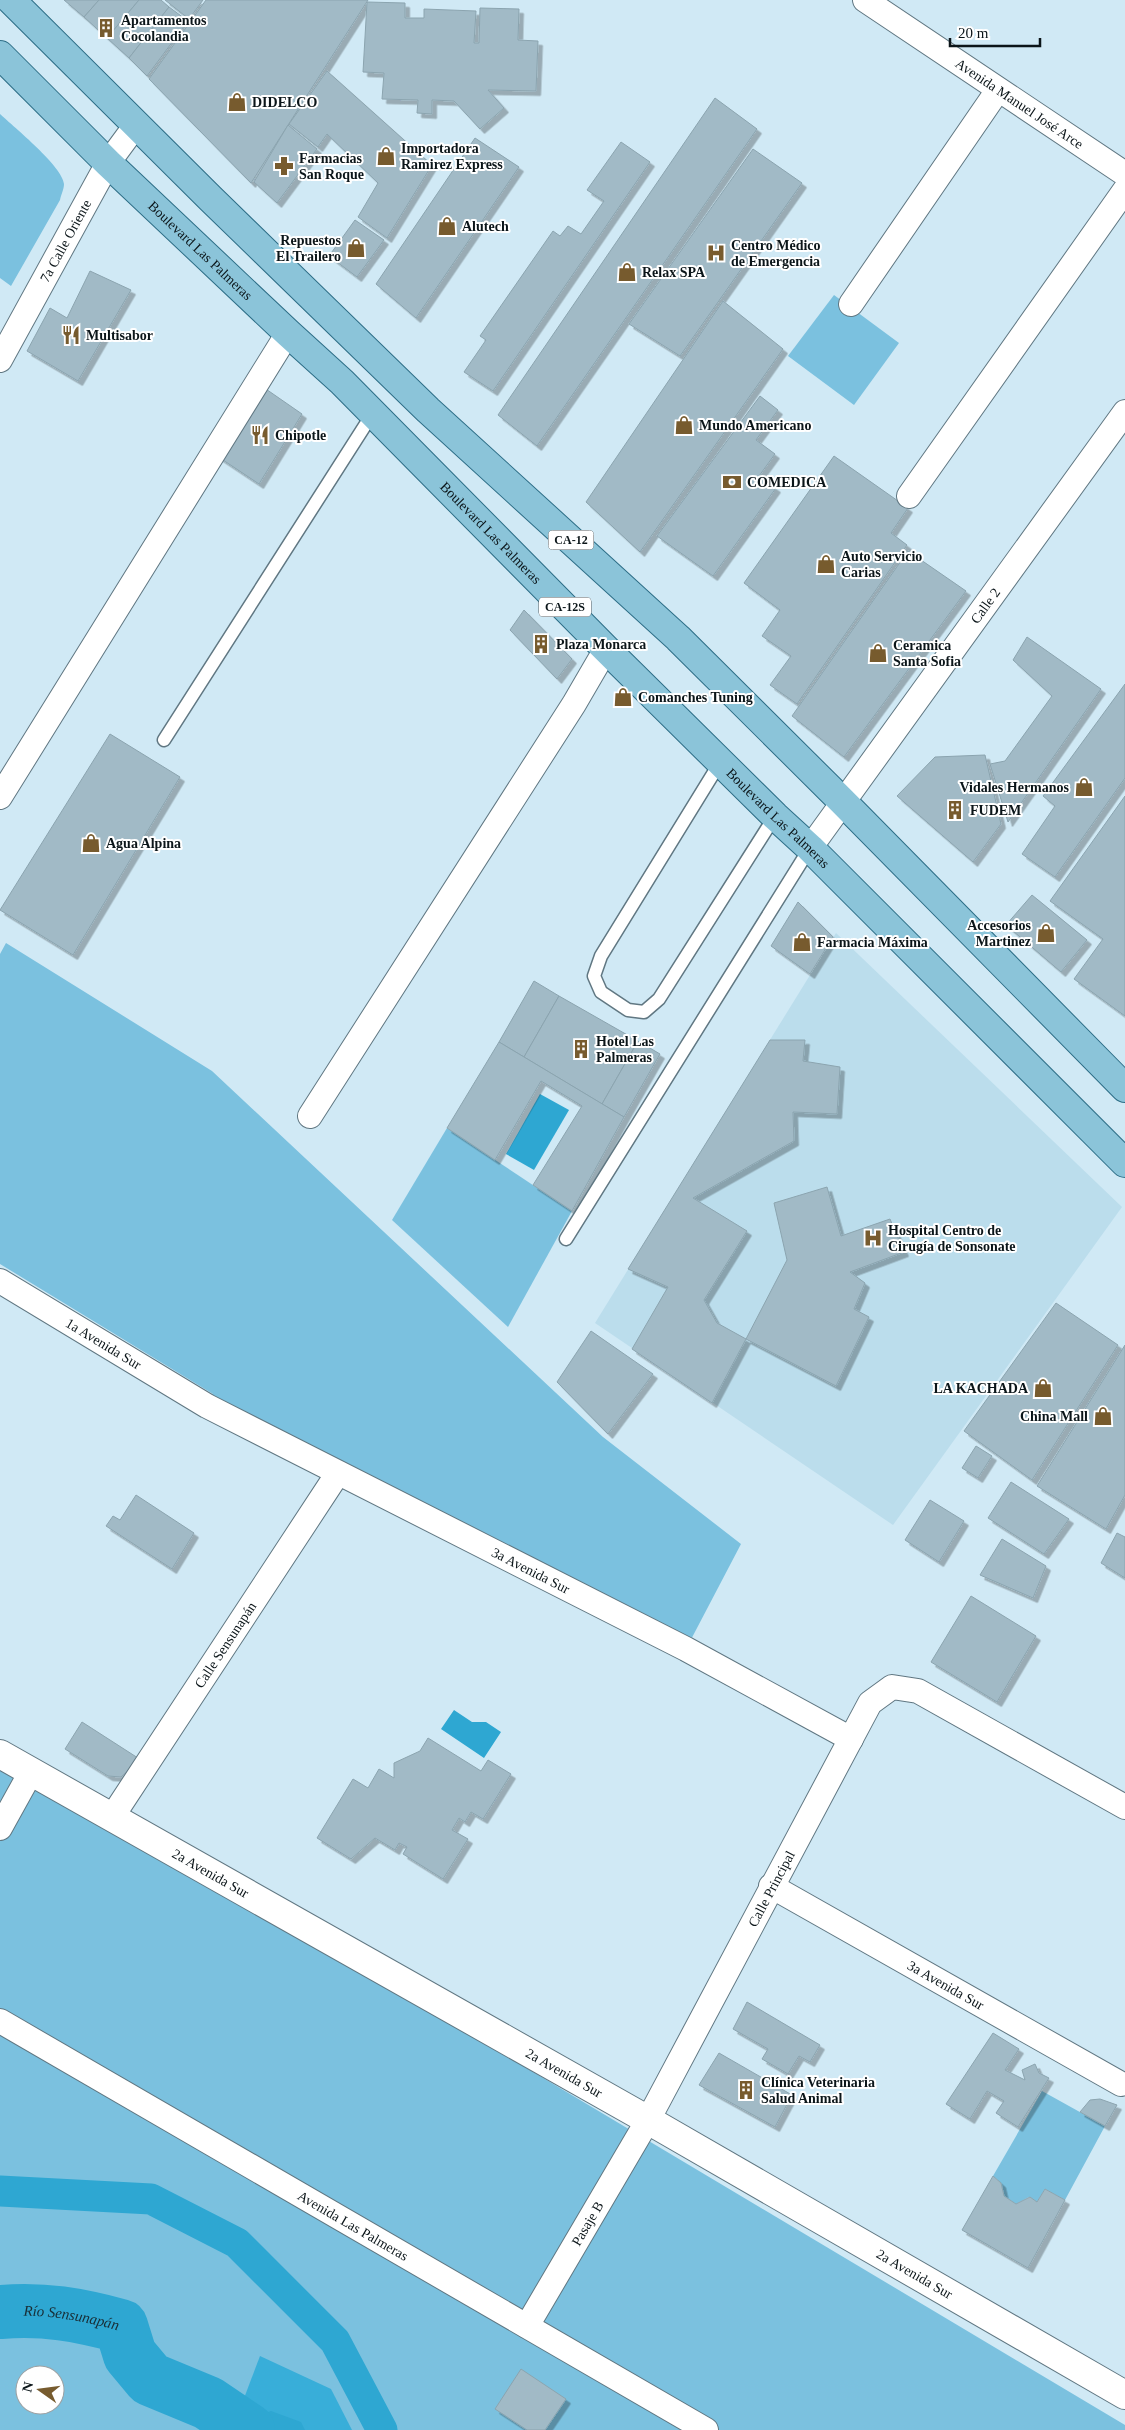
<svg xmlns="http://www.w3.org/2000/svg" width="1125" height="2430" viewBox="0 0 1125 2430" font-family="Georgia,serif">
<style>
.built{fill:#bbddec}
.green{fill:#7bc1df;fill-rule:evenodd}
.forest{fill:#38aed9}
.water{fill:#2ea7d2}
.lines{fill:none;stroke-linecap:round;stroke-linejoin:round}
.canal{stroke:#2ea7d2;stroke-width:31}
.river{stroke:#2ea7d2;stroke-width:54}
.building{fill:#a1bac6;stroke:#8ba4af;filter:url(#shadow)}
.service-casing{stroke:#607782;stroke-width:15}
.minor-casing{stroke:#607782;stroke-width:26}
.tertiary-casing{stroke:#607782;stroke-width:30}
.primary-casing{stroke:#2c6d86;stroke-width:30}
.service{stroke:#fff;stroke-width:12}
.minor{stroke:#fff;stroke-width:24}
.tertiary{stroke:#fff;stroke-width:28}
.primary{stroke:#8bc4d9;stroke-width:28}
.labels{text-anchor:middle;stroke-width:4;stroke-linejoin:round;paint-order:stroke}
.shield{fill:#fff;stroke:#545b5e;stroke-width:1}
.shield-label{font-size:12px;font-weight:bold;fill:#0b1519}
.poi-label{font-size:14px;font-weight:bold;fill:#0b1519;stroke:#fff;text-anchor:start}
.street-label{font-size:14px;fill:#0b1519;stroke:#fff}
.water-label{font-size:15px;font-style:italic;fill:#192d35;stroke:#fff}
</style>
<defs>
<filter id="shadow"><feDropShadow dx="4.5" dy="4.5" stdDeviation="0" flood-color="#0004"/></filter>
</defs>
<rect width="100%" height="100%" fill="#d0e9f5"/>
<polygon class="built" points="836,933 1122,1207 893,1525 595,1323"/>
<g class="green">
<path d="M0 114C14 127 63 167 64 184 64 189 61 195 60 200L11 286 0 278Z"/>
<polygon points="834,295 899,343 854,405 788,356"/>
<polygon points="6,943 212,1071 603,1437 741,1544 686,1649 207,1406 213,1394 0,1264 0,954"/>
<polygon points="447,1128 572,1211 508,1327 392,1220"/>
<path d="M0 1754 1125 2425V2430H0ZM25 2375H55V2405H25Z"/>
<polygon points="1042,2091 1105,2126 1065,2200 1045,2189 1037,2202 1029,2197 1016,2204 1004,2196 1001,2183 993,2176"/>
</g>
<polygon class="forest" points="260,2356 331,2389 352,2430 232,2430"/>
<g class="water">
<polygon points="540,1094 569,1110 534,1170 506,1154"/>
<polygon points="454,1710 472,1722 486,1722 501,1732 484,1758 441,1729"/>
<polygon points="271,2411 301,2422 305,2430 248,2430 260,2415"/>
</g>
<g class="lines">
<polyline class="canal" points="0,2191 151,2199 237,2243 335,2341 382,2430"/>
<path class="river" id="s1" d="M0 2312C44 2308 79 2315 121 2326L130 2355 150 2379 208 2403 248 2430"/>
</g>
<g class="building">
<polygon points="64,0 99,0 84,17"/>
<polygon points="99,0 139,0 107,38 84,17"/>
<polygon points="139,0 161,0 169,7 129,58 107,38"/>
<polygon points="165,0 203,0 189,19"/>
<polygon points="206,0 368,0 251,183 149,79"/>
<polygon points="367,2 405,3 405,18 424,18 424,9 476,11 474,43 479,43 480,8 519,9 518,40 538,41 536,91 488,90 504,108 480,129 454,101 432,100 432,114 417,113 418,100 382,99 384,73 363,72"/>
<polygon points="169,7 188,21 147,76 129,58"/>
<polygon points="327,71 432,165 387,238 358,217 378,183 327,134 318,147 289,124"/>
<polygon points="715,98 757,129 537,446 498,415"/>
<polygon points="288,125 317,149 277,203 254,182"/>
<polygon points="475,138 519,167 416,318 376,284"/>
<polygon points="621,142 650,162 493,391 464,372 486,340 480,336 553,231 560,236 568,226 581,234 604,201 587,190"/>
<polygon points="753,149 802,183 680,356 629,324"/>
<polygon points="355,220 384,240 357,277 329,256"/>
<polygon points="90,271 131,290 78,381 27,351 50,308 67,318"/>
<polygon points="723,301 783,349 640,552 586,502"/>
<polygon points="263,387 302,414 259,484 217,456"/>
<polygon points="760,396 778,410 756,440 775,454 759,476 776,488 713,576 657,536"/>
<polygon points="834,456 908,508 891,533 907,545 797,704 770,685 791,656 762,636 780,610 744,583"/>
<polygon points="908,551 966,591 844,757 792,716"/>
<polygon points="524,610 572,659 557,679 510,630"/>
<polygon points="1027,637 1101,689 1008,822 990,764 1005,761 1052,696 1013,660"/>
<polygon points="1125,684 1125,778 1055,877 1022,854 1055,806 1043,796"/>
<polygon points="110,734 180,777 73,955 0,910"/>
<polygon points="985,755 1001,824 973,862 897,796 935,757"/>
<polygon points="1125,796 1125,1016 1074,979 1103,939 1050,901"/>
<polygon points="1032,895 1087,940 1061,972 1006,925"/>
<polygon points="798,902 833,937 810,974 771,946"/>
<polygon points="534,981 559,996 524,1057 499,1042"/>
<polygon points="559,996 638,1041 602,1104 524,1057"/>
<polygon points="770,1040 805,1040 803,1061 840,1067 837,1114 793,1112 794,1141 693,1198 747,1231 704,1300 717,1323 746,1339 712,1403 632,1349 668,1287 628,1269"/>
<polygon points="638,1041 660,1054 624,1117 602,1104"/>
<polygon points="499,1042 624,1117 572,1211 533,1185 582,1106 541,1081 495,1160 447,1128"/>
<polygon points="827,1187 841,1236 890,1219 904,1252 850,1272 865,1283 854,1309 869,1317 836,1386 746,1339 787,1260 774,1203"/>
<polygon points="1056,1303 1118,1345 1032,1480 964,1431"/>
<polygon points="591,1331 653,1374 608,1434 557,1382"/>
<polygon points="1125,1345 1125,1495 1106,1529 1037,1486"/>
<polygon points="976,1446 992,1456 978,1478 962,1468"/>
<polygon points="1011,1482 1069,1519 1044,1554 988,1518"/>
<polygon points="136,1495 194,1533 172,1569 106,1526 113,1516 120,1520"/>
<polygon points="930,1500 964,1521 939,1562 905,1540"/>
<polygon points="1117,1533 1125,1537 1125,1578 1101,1563"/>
<polygon points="1002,1539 1046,1566 1033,1598 980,1575"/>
<polygon points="971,1596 1036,1636 997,1702 931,1662"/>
<polygon points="82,1722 138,1758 130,1769 121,1777 108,1776 65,1749"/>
<polygon points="428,1738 481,1771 488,1760 511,1774 483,1819 471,1812 465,1822 459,1818 452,1830 468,1839 443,1879 403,1854 407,1847 399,1843 395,1850 375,1838 351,1859 317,1838 353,1779 368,1788 379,1769 394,1778 394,1763 420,1751"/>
<polygon points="747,2002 820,2045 810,2062 799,2056 788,2074 762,2059 768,2049 733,2029"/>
<polygon points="993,2033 1019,2049 1005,2070 1025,2080 1022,2070 1035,2064 1039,2073 1049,2078 1018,2127 996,2113 1004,2101 987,2091 970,2119 946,2104"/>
<polygon points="719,2053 792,2095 775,2127 699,2085"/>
<polygon points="1100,2099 1117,2105 1105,2126 1080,2112 1090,2100"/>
<polygon points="993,2176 1001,2183 1004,2196 1016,2204 1030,2197 1037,2202 1045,2189 1065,2200 1028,2268 962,2230"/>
<polygon points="521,2369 566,2399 545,2430 527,2430 495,2409"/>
</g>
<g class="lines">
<g class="service-casing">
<g id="service">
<polyline points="164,740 373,413"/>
<polyline points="721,761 601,956 594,976 601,992 628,1010 644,1012 659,999 775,816"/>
<polyline points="566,1239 810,848"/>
</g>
</g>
<g class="minor-casing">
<g id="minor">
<path id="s2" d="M865 0 1125 174"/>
<polyline points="851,304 998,90"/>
<path id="s3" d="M0 360 108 163 136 125"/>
<polyline points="909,496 1125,190"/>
<polyline points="0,797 288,333"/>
<path id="s4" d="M810 848 1125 412"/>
<polyline points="310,1116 574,704 606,649"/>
<path id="s5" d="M0 1281 207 1406 686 1649 851 1739"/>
<path id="s6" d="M112 1817 338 1473"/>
<polyline points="0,1828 31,1772"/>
<path id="s7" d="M771 1886 1121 2084"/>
<path id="s8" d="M0 2021 706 2430"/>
<path id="s9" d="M527 2326 648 2120 870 1703 892 1687 918 1691 1125 1807"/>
</g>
</g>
<g class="tertiary-casing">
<g id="tertiary">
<path id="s10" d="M0 1754 648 2120 1125 2395"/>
</g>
</g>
<g class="primary-casing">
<g id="primary">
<polyline points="11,0 210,198 428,410 678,638 842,801 1125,1088"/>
<path id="s11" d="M0 55 108 163 288 333 342 382 606 649 775 816 810 848 1125 1163"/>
</g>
</g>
<use href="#service" class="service"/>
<use href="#minor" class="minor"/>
<use href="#tertiary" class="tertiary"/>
<use href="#primary" class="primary"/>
</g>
<defs>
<g id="building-bare" transform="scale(1.5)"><path d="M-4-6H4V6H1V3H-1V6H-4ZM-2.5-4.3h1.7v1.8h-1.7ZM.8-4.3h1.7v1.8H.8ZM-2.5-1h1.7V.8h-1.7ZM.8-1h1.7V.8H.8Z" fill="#775b2e" stroke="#fff" stroke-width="2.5" paint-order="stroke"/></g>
<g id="shop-bare" transform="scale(1.5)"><path d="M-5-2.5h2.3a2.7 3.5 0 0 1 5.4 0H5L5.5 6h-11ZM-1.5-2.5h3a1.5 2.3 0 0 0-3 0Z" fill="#775b2e" stroke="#fff" stroke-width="2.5" paint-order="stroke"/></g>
<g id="pharmacy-bare" transform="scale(1.5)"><path d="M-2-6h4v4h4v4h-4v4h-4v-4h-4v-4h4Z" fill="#775b2e" stroke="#fff" stroke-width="2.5" paint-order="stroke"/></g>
<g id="hospital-bare" transform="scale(1.5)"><path d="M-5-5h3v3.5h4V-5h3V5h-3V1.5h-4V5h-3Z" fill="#775b2e" stroke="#fff" stroke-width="2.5" paint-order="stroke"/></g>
<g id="restaurant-bare" transform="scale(1.5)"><path d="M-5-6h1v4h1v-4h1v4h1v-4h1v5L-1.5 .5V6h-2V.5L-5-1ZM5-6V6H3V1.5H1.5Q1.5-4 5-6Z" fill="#775b2e" stroke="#fff" stroke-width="2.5" paint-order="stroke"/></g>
<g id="bank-bare" transform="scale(1.5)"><path d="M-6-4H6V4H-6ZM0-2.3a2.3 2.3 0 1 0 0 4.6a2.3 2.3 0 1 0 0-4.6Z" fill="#775b2e" stroke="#fff" stroke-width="2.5" paint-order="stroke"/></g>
</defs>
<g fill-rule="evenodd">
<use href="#building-bare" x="106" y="28"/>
<use href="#shop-bare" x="237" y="102"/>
<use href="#shop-bare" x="386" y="156"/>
<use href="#pharmacy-bare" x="284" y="166"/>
<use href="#shop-bare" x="447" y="226"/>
<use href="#shop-bare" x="356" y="248"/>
<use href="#hospital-bare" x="716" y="253"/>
<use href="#shop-bare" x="627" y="272"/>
<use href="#restaurant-bare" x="71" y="335"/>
<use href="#shop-bare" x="684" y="425"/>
<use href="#restaurant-bare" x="260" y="435"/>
<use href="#bank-bare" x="732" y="482"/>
<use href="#shop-bare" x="826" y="564"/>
<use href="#building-bare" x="541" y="644"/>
<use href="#shop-bare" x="878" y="653"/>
<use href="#shop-bare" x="623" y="697"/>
<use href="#shop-bare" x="1084" y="787"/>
<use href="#building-bare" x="955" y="810"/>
<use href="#shop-bare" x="91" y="843"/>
<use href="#shop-bare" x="1046" y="933"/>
<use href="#shop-bare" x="802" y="942"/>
<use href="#building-bare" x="581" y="1049"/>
<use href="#hospital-bare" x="873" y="1238"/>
<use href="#shop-bare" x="1043" y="1388"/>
<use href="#shop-bare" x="1103" y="1416"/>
<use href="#building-bare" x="746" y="2090"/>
</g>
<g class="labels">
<g class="shield">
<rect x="548.5" y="530.5" width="45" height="19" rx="4"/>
<rect x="539" y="597.5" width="52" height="19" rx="4"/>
</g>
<g class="shield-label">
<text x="571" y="544">CA-12</text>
<text x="565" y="611">CA-12S</text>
</g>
<g class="poi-label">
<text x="121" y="25">Apartamentos<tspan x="121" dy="16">Cocolandia</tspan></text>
<text x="252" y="107">DIDELCO</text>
<text x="401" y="153">Importadora<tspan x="401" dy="16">Ramirez Express</tspan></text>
<text x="299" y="163">Farmacias<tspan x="299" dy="16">San Roque</tspan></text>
<text x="462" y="231">Alutech</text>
<text x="341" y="245" text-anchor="end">Repuestos<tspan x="341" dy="16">El Trailero</tspan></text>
<text x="731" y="250">Centro Médico<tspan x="731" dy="16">de Emergencia</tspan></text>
<text x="642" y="277">Relax SPA</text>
<text x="86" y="340">Multisabor</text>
<text x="699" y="430">Mundo Americano</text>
<text x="275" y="440">Chipotle</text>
<text x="747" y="487">COMEDICA</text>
<text x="841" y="561">Auto Servicio<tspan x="841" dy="16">Carias</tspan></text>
<text x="556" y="649">Plaza Monarca</text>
<text x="893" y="650">Ceramica<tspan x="893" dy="16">Santa Sofia</tspan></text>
<text x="638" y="702">Comanches Tuning</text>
<text x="1069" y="792" text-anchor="end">Vidales Hermanos</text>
<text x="970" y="815">FUDEM</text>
<text x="106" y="848">Agua Alpina</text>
<text x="1031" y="930" text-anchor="end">Accesorios<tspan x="1031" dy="16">Martinez</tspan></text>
<text x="817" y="947">Farmacia Máxima</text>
<text x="596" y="1046">Hotel Las<tspan x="596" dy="16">Palmeras</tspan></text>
<text x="888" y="1235">Hospital Centro de<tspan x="888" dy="16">Cirugía de Sonsonate</tspan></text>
<text x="1028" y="1393" text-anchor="end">LA KACHADA</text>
<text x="1088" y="1421" text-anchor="end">China Mall</text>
<text x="761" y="2087">Clínica Veterinaria<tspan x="761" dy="16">Salud Animal</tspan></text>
</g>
<g class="street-label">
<text dy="5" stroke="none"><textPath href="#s2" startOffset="186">Avenida Manuel José Arce</textPath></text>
<text dy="5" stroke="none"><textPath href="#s3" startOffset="136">7a Calle Oriente</textPath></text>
<text dy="5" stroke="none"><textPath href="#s11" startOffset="280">Boulevard Las Palmeras</textPath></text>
<text dy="5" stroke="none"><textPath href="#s11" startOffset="685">Boulevard Las Palmeras</textPath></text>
<text dy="5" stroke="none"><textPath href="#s4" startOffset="299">Calle 2</textPath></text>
<text dy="5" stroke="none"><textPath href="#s11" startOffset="1090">Boulevard Las Palmeras</textPath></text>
<text dy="5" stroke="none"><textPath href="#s5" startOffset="121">1a Avenida Sur</textPath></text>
<text dy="5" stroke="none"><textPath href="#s5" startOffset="605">3a Avenida Sur</textPath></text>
<text dy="5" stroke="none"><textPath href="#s6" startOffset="206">Calle Sensunapán</textPath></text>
<text dy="5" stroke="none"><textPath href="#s10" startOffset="242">2a Avenida Sur</textPath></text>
<text dy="5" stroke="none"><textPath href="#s9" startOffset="501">Calle Principal</textPath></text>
<text dy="5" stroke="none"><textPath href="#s7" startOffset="201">3a Avenida Sur</textPath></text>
<text dy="5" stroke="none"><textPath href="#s10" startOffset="648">2a Avenida Sur</textPath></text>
<text dy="5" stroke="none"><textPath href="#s9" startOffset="119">Pasaje B</textPath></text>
<text dy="5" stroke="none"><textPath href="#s8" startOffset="408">Avenida Las Palmeras</textPath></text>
<text dy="5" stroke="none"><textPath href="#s10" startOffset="1052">2a Avenida Sur</textPath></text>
</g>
<g class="water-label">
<text dy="5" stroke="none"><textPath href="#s1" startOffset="72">Río Sensunapán</textPath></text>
</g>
</g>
<g transform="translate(40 2390) rotate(284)"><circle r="24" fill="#ffffff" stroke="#9da1a3"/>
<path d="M0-4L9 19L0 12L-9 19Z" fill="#775b2e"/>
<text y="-8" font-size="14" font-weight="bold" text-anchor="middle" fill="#0b1519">N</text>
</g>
<path d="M950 38v8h90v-8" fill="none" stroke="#0b1519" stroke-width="2.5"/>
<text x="958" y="38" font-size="15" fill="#0b1519" stroke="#ffffff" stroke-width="4" paint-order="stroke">20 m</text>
</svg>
